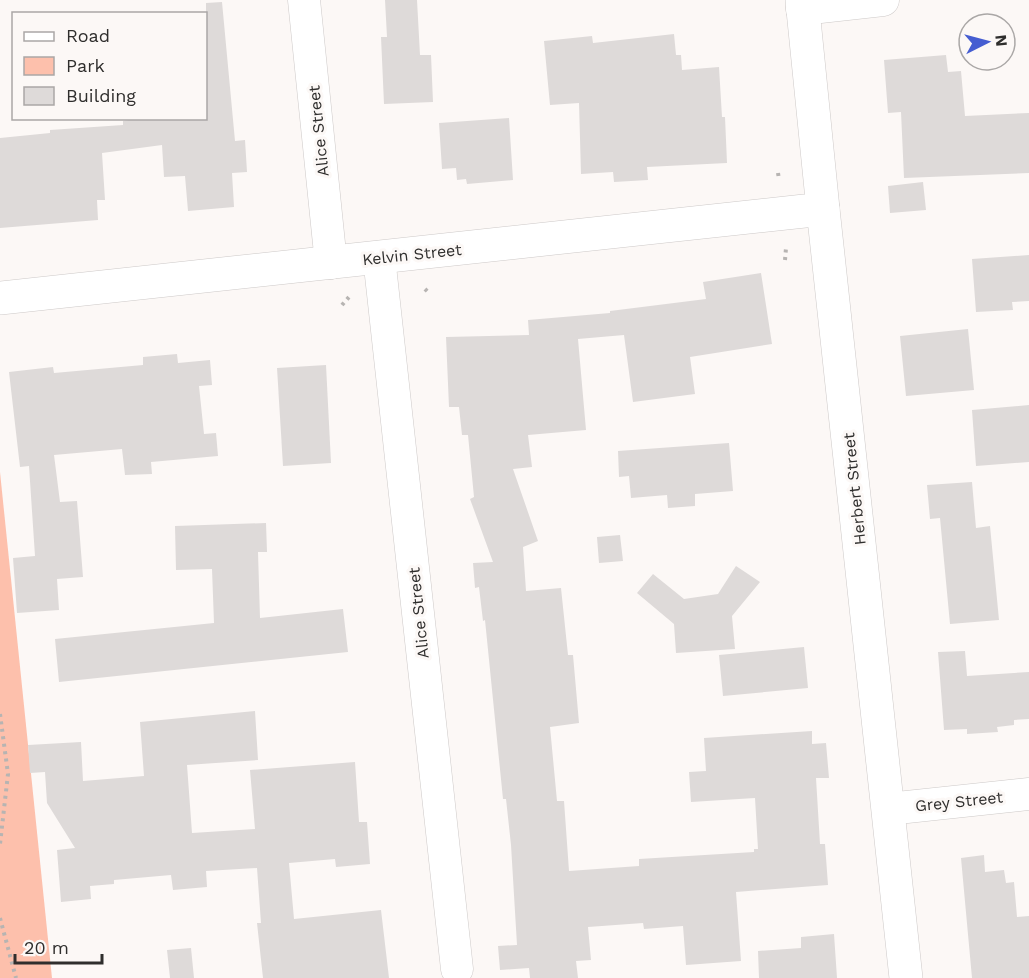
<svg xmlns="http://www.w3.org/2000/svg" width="1029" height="978" viewBox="0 0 1029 978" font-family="'Work Sans',sans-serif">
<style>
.green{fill:#fdc0ac}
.building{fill:#dedad9}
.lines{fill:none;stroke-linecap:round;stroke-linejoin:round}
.minor-casing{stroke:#cdc9c8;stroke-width:33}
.tertiary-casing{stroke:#cdc9c8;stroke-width:34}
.secondary-casing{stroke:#cdc9c8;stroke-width:34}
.path{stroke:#b7b4b2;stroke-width:4;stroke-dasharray:3 4.5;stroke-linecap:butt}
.minor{stroke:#fff;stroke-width:32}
.tertiary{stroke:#fff;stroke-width:33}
.secondary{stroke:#fff;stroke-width:33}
.labels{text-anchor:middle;stroke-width:6;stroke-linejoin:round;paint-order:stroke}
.street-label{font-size:16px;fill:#2f2e2d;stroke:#fcf8f6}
</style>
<rect width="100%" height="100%" fill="#fcf8f6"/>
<polygon class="green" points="0,472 52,978 0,978"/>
<g class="building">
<polygon points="385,0 417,0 420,55 431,55 433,102 384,104 381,37 387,37"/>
<polygon points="222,2 235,141 245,140 247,172 232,173 234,207 188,211 185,176 164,177 162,145 102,153 105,200 97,200 98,220 0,228 0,138 50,133 50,130 123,125 123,121 140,118 206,118 206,3"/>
<polygon points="674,34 676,55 681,55 682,70 719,67 722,117 725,117 727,163 647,167 648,180 614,182 613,172 581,174 579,103 550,105 544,41 592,36 593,43"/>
<polygon points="946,55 948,72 961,71 965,116 1029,113 1029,173 904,178 901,112 888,113 884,60"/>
<polygon points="509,118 513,180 467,184 466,179 457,180 456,168 442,169 439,123"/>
<polygon points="923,182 926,210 890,213 888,186"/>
<polygon points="1029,255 1029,301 1012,302 1013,310 976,312 972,259"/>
<polygon points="761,273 772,344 690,357 695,394 633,402 624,335 578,339 586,430 528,435 532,467 513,469 538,541 523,547 526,591 561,588 568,655 573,655 579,723 550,727 557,801 564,801 569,871 639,866 639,859 754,852 754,849 758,849 755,798 691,802 689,772 706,771 704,738 812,731 812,744 826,743 829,778 816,778 820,844 825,844 828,885 736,892 741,961 686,965 683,926 644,929 643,923 588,927 591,960 576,961 578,978 530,978 529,968 500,970 498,946 517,945 511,845 506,799 503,799 485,620 483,621 479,587 475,588 473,563 493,562 470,499 474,497 468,435 462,435 459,407 449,407 446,337 529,335 528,320 610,313 610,311 706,299 703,282"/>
<polygon points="968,329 974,390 906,396 900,336"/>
<polygon points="177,354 178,363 210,360 212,385 199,386 204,434 216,433 218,456 151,462 152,474 125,475 122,449 54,455 60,502 77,501 83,577 57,579 59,610 17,613 13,558 35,556 29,466 20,467 9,372 53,367 54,373 143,365 143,357"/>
<polygon points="326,365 331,463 283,466 277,368"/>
<polygon points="1029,405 1029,462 976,466 972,410"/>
<polygon points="729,443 733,491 695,494 695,506 668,508 667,495 631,498 629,476 619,477 618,451"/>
<polygon points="972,482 976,528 990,526 999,620 950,624 940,518 930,519 927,485"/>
<polygon points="266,523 267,552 258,552 260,618 343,609 348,652 59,682 55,639 214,623 212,569 176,570 175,526"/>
<polygon points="620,535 623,561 599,563 597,537"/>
<polygon points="736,566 760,582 732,616 735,649 676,653 674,624 637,593 653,574 684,599 718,594"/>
<polygon points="804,647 808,688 723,696 719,655"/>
<polygon points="965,651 967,676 1029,672 1029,719 1014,720 1014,725 997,727 998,732 967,734 967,729 944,730 938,652"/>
<polygon points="255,711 258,760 187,765 192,833 255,829 250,770 355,762 359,822 367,822 370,864 336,867 335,859 289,863 294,919 381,910 389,978 263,978 257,923 261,923 257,868 206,871 207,887 173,890 171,875 114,880 114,884 90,886 91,899 61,902 57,850 75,848 47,803 45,772 30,773 28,745 81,742 83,781 144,776 140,722"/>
<polygon points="984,855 985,872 1004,870 1006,883 1014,882 1017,917 1029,916 1029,978 972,978 961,858"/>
<polygon points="834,934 837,978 759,978 758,951 801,948 801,937"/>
<polygon points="191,948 194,978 170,978 167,950"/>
</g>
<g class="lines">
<g class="minor-casing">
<g id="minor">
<polyline points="304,0 331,263"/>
<polyline points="802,9 883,0"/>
<polyline points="379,257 457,969"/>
<polyline points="888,809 1029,794"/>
</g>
</g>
<g class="tertiary-casing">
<polyline id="tertiary" points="823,209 906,978"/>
</g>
<g class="secondary-casing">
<polyline id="secondary" points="0,298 823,209 802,0"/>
</g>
<g class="path">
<polyline points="778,173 779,179"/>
<polyline points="785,260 786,248"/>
<polyline points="425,289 428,292"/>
<polyline points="342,305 349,297"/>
<polyline points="0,714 8,774 0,844"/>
<polyline points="0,918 16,978"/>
</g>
<use href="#minor" class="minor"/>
<use href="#tertiary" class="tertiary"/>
<use href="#secondary" class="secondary"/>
</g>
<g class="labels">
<g class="street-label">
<text transform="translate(318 131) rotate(-96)" y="6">Alice Street</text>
<text transform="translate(412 254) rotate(-6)" y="6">Kelvin Street</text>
<text transform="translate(854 489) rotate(-96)" y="6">Herbert Street</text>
<text transform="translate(418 613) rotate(-96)" y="6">Alice Street</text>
<text transform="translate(959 801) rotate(-6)" y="6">Grey Street</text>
</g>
</g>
<rect x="12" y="12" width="195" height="108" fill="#fcf8f6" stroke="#aaa7a6" stroke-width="1.5"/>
<rect x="24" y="32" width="30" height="9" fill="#ffffff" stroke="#aaa7a6" stroke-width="1.5"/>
<text x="66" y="42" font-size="18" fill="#2f2e2d">Road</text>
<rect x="24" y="57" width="30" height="18" fill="#fdc0ac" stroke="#aaa7a6" stroke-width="1.5"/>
<text x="66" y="72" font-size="18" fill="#2f2e2d">Park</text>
<rect x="24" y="87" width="30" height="18" fill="#dedad9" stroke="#aaa7a6" stroke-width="1.5"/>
<text x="66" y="102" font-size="18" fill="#2f2e2d">Building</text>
<g transform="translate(987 42) rotate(84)"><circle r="28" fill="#fcf8f6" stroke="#aaa7a6" stroke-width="1.5"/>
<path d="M0-4.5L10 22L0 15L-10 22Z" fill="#455dd1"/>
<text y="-9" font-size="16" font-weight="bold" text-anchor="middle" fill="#2f2e2d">N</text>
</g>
<path d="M15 954v9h87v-9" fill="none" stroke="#2f2e2d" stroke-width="3"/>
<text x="24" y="954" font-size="18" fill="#2f2e2d" stroke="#fcf8f6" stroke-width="4.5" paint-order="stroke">20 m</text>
</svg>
